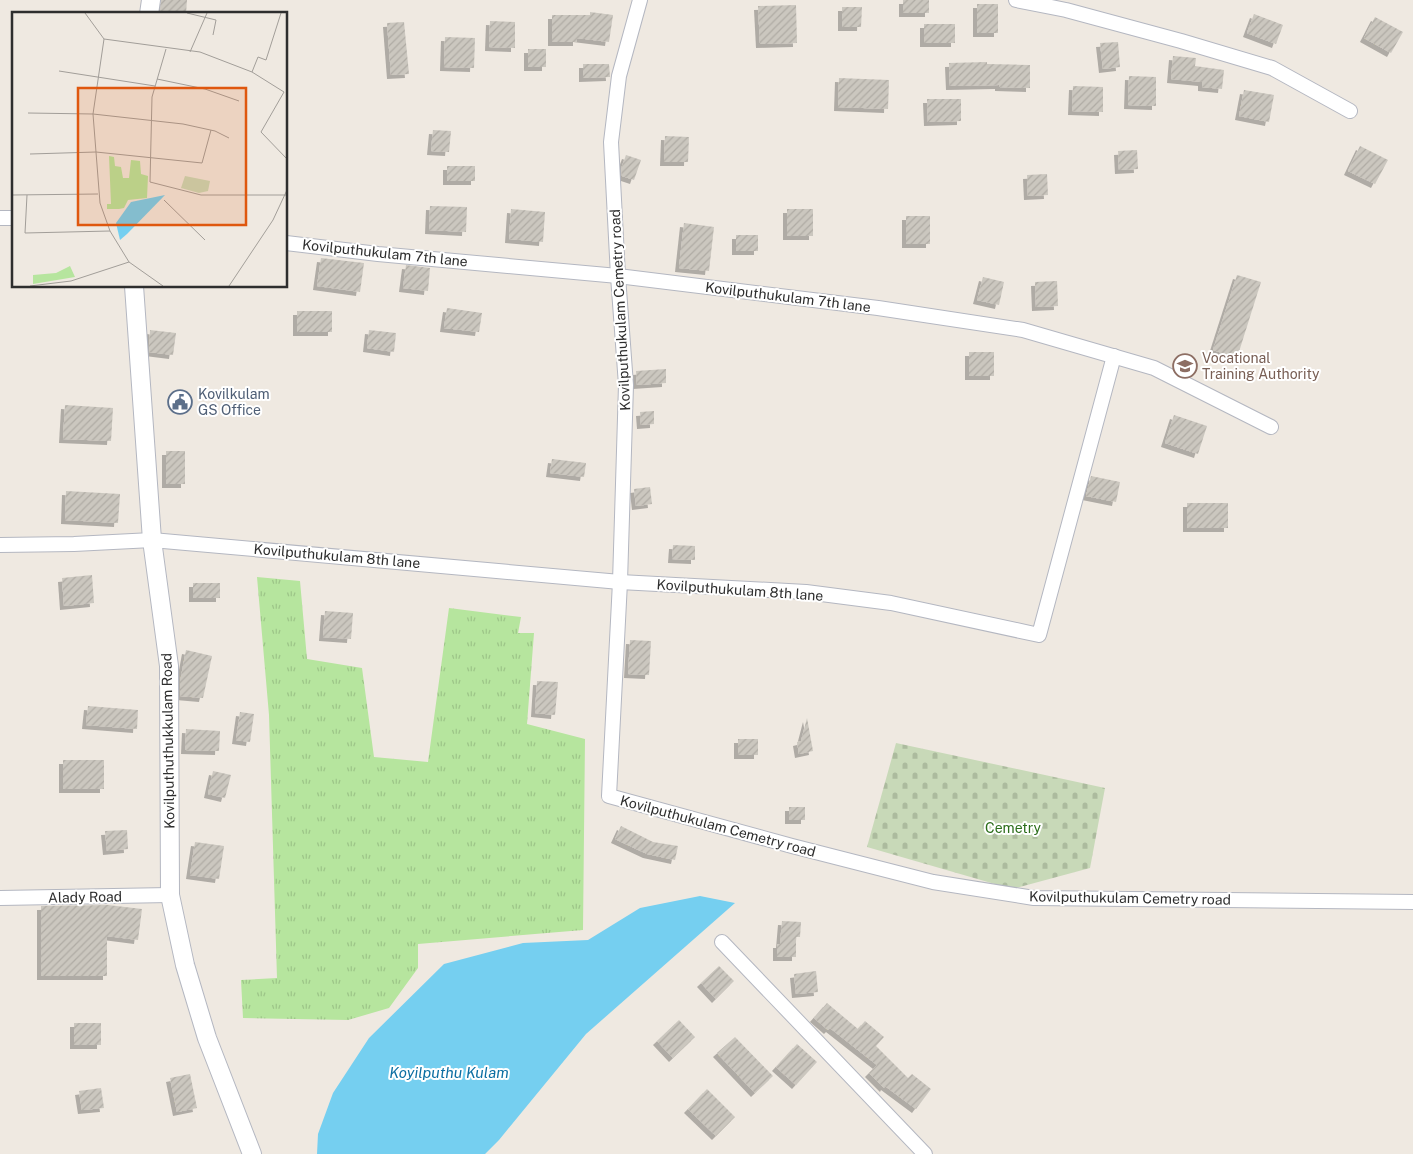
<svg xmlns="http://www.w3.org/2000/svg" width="1413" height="1154" viewBox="0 0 1413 1154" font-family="'Public Sans',sans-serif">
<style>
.grass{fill:url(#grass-tufts)}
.cemetery{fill:url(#cemetery-stones)}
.water{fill:#75cff0}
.building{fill:url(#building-hatch);filter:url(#shadow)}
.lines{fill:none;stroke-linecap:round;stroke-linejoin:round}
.minor-casing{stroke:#b4b7c1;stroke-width:16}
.tertiary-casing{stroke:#b4b7c1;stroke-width:20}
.minor{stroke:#fff;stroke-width:14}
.tertiary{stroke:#fff;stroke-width:18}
.labels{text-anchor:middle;stroke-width:4;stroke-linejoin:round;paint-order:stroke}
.street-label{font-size:14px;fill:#2e2e2e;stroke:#fff}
.education-label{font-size:14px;fill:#785e54;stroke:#fff;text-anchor:start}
.service-label{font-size:14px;fill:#4e5e75;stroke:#fff;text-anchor:start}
.park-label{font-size:14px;fill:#2c6e1b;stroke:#fff}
.water-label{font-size:15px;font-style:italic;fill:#0d6fa3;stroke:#fff}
.inset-road{fill:none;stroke:#a29e99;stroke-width:1}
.view{fill:#df570e;fill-opacity:0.15;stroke:#df570e;stroke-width:2.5}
.inset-edge{fill:none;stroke:#2e2e2e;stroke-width:2.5}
</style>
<defs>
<pattern id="grass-tufts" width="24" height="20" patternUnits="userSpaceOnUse" patternTransform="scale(1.25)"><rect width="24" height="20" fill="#b6e59e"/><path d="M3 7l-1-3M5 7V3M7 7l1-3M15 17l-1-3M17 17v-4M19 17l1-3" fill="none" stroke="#9dc588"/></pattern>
<pattern id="cemetery-stones" width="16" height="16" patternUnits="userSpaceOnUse" patternTransform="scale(1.25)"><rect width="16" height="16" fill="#c8d9b8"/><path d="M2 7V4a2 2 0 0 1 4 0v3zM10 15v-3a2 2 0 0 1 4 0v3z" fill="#acbb9e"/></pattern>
<pattern id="building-hatch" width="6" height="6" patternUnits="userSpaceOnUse" patternTransform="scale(1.25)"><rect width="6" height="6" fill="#cbc7bf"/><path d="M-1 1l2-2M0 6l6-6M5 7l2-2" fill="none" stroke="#afaba4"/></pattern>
<filter id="shadow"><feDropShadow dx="-4" dy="4" stdDeviation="0" flood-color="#0004"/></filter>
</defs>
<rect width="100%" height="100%" fill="#efe9e1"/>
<polygon class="grass" points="257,577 300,581 307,659 362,668 374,757 428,762 449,608 521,617 518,633 534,633 527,724 585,739 583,930 418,944 418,968 389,1008 348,1020 243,1018 241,980 277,978 269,715"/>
<polygon class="cemetery" points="896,743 1105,788 1090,868 1012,889 867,847"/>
<polygon class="water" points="700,896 735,903 586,1034 499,1140 485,1154 317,1154 318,1134 333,1093 369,1038 444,964 523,943 588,940 640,908"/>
<g class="building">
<polygon points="161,0 187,0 186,14 160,14"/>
<rect x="903" y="0" width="26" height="13"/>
<rect x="977" y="4" width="21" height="29"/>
<polygon points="796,5 797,43 760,44 758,6"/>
<polygon points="842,7 862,7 861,27 842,27"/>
<polygon points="590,12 613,15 609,42 577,38 577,42 552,42 552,15 590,15"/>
<polygon points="1254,14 1283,25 1276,44 1247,33"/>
<polygon points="1375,17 1403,32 1391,53 1364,38"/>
<polygon points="490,21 515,22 515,48 489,47"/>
<polygon points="404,22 409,74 391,75 387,23"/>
<rect x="924" y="24" width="31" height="19"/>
<polygon points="445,37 475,38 474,68 444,67"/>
<polygon points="1118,42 1120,67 1103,69 1100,43"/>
<rect x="528" y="49" width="18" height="18"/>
<polygon points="1173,56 1196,58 1195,66 1224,70 1222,89 1202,87 1202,82 1171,79"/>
<polygon points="987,62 987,64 1030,65 1030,88 999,87 999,85 950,86 949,63"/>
<polygon points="583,64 609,64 610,77 583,78"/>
<polygon points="1129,76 1156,77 1156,106 1128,105"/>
<polygon points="839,78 889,80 888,109 838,107"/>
<polygon points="1073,86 1103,87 1103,112 1072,111"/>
<polygon points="1244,90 1274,95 1269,122 1239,116"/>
<polygon points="927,99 961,99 961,121 928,122"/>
<polygon points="433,130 451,131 449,152 431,151"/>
<polygon points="665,136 689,137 688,162 664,162"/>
<polygon points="1360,146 1388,160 1375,184 1348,171"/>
<polygon points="1137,150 1138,169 1119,170 1118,151"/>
<polygon points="626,155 641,160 634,180 622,176 621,169"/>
<rect x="447" y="166" width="28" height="15"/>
<polygon points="1047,174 1048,195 1028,196 1027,175"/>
<polygon points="430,206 467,207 466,232 429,230"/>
<polygon points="511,209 545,212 543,242 509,239"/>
<rect x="787" y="209" width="26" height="27"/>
<rect x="906" y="216" width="24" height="28"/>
<polygon points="684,223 714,227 709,271 679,268"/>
<rect x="736" y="235" width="22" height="16"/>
<polygon points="321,258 364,263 360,292 317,286"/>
<polygon points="406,265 430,268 428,291 403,288"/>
<polygon points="1237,275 1261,282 1237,358 1213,350"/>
<polygon points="983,277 1004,282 999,305 977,300"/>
<polygon points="1057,281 1058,306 1036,307 1035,282"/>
<polygon points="447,308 482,313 479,332 444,328"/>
<rect x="297" y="311" width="35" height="21"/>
<polygon points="150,330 176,333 173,355 149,352"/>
<polygon points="369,330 396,333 394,352 367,348"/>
<rect x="969" y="352" width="25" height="24"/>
<polygon points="666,369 666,383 637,385 636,371"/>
<polygon points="65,405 113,408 111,441 63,439"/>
<polygon points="654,411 654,424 641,425 640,412"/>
<polygon points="1174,415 1207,426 1198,454 1165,443"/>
<rect x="166" y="451" width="19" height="33"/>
<polygon points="552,459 586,463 584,477 550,473"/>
<polygon points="1091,476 1120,482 1116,502 1086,496"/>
<polygon points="650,487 652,504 636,506 634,489"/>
<polygon points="66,491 120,494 118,523 65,520"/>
<rect x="1187" y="503" width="41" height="25"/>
<polygon points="673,545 695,546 695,560 672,559"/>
<polygon points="92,575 94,603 64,606 62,578"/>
<rect x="193" y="583" width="27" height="15"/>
<polygon points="325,611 353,613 351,639 323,637"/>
<polygon points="630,640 651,641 649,675 628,674"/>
<polygon points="186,650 212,656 203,698 180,696 180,682"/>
<polygon points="537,681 558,682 555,715 535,713"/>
<polygon points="88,706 138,710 137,729 86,725"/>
<polygon points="240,712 254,714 250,742 236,740"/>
<polygon points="807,718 813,751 799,754 797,742 801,741"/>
<polygon points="186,729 220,731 219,751 185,750"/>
<rect x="738" y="739" width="20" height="16"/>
<rect x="63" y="760" width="41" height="29"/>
<polygon points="213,771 231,775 225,798 208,794"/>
<rect x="789" y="807" width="16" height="13"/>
<polygon points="621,826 653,842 678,846 675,860 647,854 615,839"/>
<polygon points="127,830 128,849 107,851 105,831"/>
<polygon points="195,842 224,846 219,879 190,875"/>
<polygon points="108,905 142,909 138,940 107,936 107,976 41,976 41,906"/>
<polygon points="782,921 801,922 800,937 796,937 796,957 777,957 777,944 780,944"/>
<polygon points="719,966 734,981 716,999 701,983"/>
<polygon points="816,971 818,992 796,994 794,974"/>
<polygon points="827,1003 858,1029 865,1021 884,1037 876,1046 908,1078 912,1074 931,1089 916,1109 885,1086 884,1088 869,1073 877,1065 830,1028 828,1030 814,1018"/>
<polygon points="679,1020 695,1037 673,1058 657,1041"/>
<rect x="74" y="1023" width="27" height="22"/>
<polygon points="735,1037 773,1076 755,1093 717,1053"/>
<polygon points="797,1044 817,1062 796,1085 776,1067"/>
<polygon points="190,1074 197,1108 177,1112 170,1078"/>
<polygon points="101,1088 104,1108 82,1110 79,1091"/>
<polygon points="707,1089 735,1117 716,1136 688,1109"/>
</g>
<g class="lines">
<g class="minor-casing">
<g id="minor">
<polyline points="640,0 619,76 611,142 618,276 626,385 620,582 609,796 792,846 933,882 1034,898 1413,902"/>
<polyline points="1016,0 1066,10 1181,41 1272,68 1350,111"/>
<polyline points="0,218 14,218"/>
<polyline points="286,243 378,254 618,276 878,308 1023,330 1154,368 1271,427"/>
<polyline points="0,545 74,544 152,540 620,582 806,592 891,603 1039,635 1114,356"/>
<polyline points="0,898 170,895"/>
<polyline points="722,942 925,1154"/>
</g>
</g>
<g class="tertiary-casing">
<g id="tertiary">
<polyline points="149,14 151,0"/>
<polyline points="134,286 152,540 169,666 170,895 185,965 207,1038 252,1154"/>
</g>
</g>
<use href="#minor" class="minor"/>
<use href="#tertiary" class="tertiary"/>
</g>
<defs>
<g id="university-ring" transform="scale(1.25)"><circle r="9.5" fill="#fff" stroke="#8d6e63" stroke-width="1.5"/><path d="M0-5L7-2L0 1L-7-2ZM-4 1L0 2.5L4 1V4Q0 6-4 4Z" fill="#8d6e63"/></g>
<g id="civic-ring" transform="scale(1.25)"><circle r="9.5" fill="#fff" stroke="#5c6f8a" stroke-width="1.5"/><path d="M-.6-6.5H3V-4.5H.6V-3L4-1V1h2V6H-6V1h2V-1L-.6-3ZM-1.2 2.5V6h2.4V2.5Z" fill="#5c6f8a"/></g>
</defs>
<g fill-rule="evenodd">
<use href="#university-ring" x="1185" y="366"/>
<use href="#civic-ring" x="180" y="402"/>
</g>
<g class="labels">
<g class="street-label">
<text transform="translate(385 253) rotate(6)" y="5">Kovilputhukulam 7th lane</text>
<text transform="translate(788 297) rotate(7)" y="5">Kovilputhukulam 7th lane</text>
<text transform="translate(620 310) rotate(-93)" y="5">Kovilputhukulam Cemetry road</text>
<text transform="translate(337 556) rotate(5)" y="5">Kovilputhukulam 8th lane</text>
<text transform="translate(740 590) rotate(4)" y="5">Kovilputhukulam 8th lane</text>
<text transform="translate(168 741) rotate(-91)" y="5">Kovilputhuthukkulam Road</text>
<text transform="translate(718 826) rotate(15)" y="5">Kovilputhukulam Cemetry road</text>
<text transform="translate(85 897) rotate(-1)" y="5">Alady Road</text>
<text transform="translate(1130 898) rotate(1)" y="5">Kovilputhukulam Cemetry road</text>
</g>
<g class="education-label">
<text x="1202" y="363">Vocational<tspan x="1202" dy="16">Training Authority</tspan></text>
</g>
<g class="service-label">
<text x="198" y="399">Kovilkulam<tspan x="198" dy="16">GS Office</tspan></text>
</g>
<g class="park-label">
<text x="1013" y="833">Cemetry</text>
</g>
<g class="water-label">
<text x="449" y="1078">Koyilputhu Kulam</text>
</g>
</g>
<g transform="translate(12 12)">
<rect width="275" height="275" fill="#efe9e1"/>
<path d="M97 144 102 145 103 154 109 155 111 166H117L119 148 128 149 129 162 136 164 135 186 116 188 112 196 107 197H95V192H99ZM58 254 63 265 21 272V263L44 261Z" fill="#b6e59e"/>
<path d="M173 164 198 169 196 179 187 181 169 176Z" fill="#c8d9b8"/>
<path d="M153 183 115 222 108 228 104 211 119 190Z" fill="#75cff0"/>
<path class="inset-road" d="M73 1 92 27 81 102 88 191 98 219 117 250 151 274M175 1 204 8 201 23M92 27 188 40 240 60 246 45 254 48 269 1M154 37 140 85 138 170 189 183H275M178 40 195 1M47 59 143 74M240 60 272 80 249 120 275 147M145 67 193 77 227 89M16 101 81 102 171 112 203 119 217 126M18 142 84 140 190 151 199 118M0 183 86 182M15 183 13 221 98 219M152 188 193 228M18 274 59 269 117 250M217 274 261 208 275 178"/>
<path class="view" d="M66 76H234V213H66Z"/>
<rect width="275" height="275" class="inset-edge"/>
</g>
</svg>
